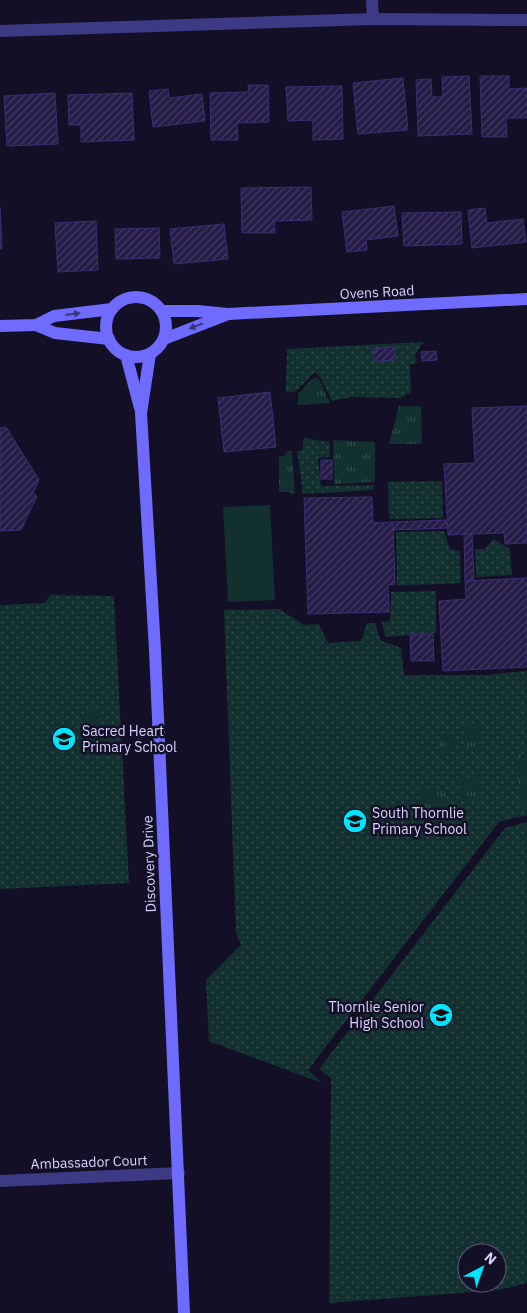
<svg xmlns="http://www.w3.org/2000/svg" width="527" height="1313" viewBox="0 0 527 1313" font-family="'IBM Plex Sans',sans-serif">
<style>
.grass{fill:url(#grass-dots);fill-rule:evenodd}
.park{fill:url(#park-tufts)}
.pitch{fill:#12302f}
.building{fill:url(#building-hatch);stroke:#3b2d73}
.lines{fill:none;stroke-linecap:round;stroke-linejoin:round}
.street{stroke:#3d3a85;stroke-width:12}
.secondary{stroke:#6f6bff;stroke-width:12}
.oneway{fill:#38347d}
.labels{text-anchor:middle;stroke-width:5;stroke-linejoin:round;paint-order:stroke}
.street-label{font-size:14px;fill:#d9d4ff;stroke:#130f26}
.poi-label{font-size:14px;fill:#d9d4ff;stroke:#130f26;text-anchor:start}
</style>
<defs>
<pattern id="grass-dots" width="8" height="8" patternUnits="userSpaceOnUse" patternTransform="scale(1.25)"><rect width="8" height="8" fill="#12302f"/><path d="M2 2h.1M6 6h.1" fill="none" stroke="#344d4e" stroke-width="1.8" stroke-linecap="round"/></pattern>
<pattern id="park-tufts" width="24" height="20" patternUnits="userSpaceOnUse" patternTransform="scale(1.25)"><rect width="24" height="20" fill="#12302f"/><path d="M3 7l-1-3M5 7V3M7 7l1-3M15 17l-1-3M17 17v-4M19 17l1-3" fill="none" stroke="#344d4e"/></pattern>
<pattern id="building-hatch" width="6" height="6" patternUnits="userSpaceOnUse" patternTransform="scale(1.25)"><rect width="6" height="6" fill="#241b47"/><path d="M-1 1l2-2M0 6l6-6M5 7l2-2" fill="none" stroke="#433b63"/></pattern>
</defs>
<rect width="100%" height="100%" fill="#130f26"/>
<g class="grass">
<polygon points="423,342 415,355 417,363 410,365 411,392 401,398 351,397 332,401 320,377 315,372 296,391 286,393 287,349"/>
<polygon points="304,438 330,442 330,457 318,458 321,486 375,485 373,490 303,494 297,451 302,450"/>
<polygon points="442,481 443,518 389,519 388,482"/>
<polygon points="444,531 450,549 460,551 461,583 397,586 396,532"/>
<polygon points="494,539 510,549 512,575 476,577 475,549 485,549"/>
<polygon points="436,591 436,633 385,637 382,622 390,621 391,592"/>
<polygon points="51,595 114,596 129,883 0,889 0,605 44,603"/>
<polygon points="279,609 304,625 319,624 328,643 361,641 367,623 375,623 381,641 401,648 404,675 485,675 527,671 527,815 499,822 308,1070 322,1083 209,1041 206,980 241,945 236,933 224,610"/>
<path d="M527 822V1283L498 1290 329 1303 331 1078 319 1069 505 828ZM467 1253H497V1283H467Z"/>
</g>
<g class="park">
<polygon points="318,377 330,403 298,405 298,394 312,379"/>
<polygon points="399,406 421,406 422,444 389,444"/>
<polygon points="333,440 375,442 375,482 334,484"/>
<polygon points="287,451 292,451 295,493 292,494 290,492 279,492 279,457 286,455"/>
<polygon points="100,710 101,735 88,735 87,711"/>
<polygon points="478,723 481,748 468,749 465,724"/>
<polygon points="453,734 456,751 439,753 439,736"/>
<polygon points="527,753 527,803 520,804 517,755"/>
<polygon points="479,777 481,797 462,800 460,779"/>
<polygon points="444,787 451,822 426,827 418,792"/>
</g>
<polygon class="pitch" points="270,505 275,600 228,602 223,507"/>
<g class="building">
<polygon points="469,76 472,134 418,136 416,80 431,79 432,97 443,97 442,77"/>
<polygon points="480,76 509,76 509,89 527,88 527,118 506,118 507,137 482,137"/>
<polygon points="403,78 408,130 358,134 353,83"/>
<polygon points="248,85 268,85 269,122 237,123 238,140 211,140 210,93 249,92"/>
<polygon points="342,86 343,139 313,140 313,120 288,121 286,87"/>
<polygon points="168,89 169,98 202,94 205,121 153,127 149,91"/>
<polygon points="55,93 58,144 7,146 4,96"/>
<polygon points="132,93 134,140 81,142 81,125 69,125 68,95"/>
<polygon points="311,187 312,220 274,221 275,233 242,233 241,188"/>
<polygon points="394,206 398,236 366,240 367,250 347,252 342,212"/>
<polygon points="0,207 2,248 0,249"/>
<polygon points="485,208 487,223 523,219 526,242 472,248 468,210"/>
<polygon points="461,212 462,244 404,246 402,213"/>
<polygon points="96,221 98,270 58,272 55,223"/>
<polygon points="224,224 228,259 174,264 170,229"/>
<polygon points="159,228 160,258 116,259 115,229"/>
<polygon points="395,347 395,360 374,361 373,349"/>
<polygon points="436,351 437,360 422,361 421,352"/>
<polygon points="270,392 276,447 224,452 218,398"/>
<polygon points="527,406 527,543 505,544 504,533 448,535 444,464 475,463 472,408"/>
<polygon points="6,427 39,480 33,493 37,496 21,530 0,531 0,428"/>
<rect x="321" y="460" width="11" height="19"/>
<polygon points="372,497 373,523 393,522 395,584 388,585 389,612 308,614 304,498"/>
<polygon points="446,520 447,528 393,530 393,522"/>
<polygon points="464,534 472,534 474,580 465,581"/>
<polygon points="527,578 527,667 443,671 439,601 466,599 465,581"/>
<polygon points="410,634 433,634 434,661 411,661"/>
</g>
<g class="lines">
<g class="street">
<polyline points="372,0 373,19"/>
<polyline points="0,31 373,19 527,20"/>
<polyline points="0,1181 179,1173"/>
</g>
<g class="secondary">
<circle cx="136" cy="327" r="30"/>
<polyline points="162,311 197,311 228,314 527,299"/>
<polyline points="36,325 55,333 109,339"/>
<polyline points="0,326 36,325 54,316 112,309"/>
<polyline points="164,339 226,315"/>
<polyline points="150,354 141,413 155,650 184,1313"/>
<polyline points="126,355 140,408"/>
</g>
</g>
<defs><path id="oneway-solid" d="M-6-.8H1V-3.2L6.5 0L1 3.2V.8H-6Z" transform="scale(1.25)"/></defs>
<g class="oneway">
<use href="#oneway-solid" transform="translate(73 314) rotate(-7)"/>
<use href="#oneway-solid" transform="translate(196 326) rotate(159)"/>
</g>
<defs>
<g id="school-disc" transform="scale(1.25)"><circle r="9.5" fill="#00e5ff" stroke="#130f26"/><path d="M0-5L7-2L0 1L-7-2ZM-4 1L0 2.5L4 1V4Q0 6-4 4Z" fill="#111"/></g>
</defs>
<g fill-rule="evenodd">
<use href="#school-disc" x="64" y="739"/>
<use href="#school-disc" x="355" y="821"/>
<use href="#school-disc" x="441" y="1015"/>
</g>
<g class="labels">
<g class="street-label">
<text transform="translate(377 292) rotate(-3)" y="5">Ovens Road</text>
<text transform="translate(149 864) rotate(-92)" y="5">Discovery Drive</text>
<text transform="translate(89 1162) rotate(-2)" y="5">Ambassador Court</text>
</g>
<g class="poi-label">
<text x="82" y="736">Sacred Heart<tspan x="82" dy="16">Primary School</tspan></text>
<text x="372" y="818">South Thornlie<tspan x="372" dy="16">Primary School</tspan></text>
<text x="424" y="1012" text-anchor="end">Thornlie Senior<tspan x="424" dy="16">High School</tspan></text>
</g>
</g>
<g transform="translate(482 1268) rotate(41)"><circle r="24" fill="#130f26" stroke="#625e7d"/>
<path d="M0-4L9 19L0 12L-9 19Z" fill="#00e5ff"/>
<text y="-8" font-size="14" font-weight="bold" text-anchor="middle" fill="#d9d4ff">N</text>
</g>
</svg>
